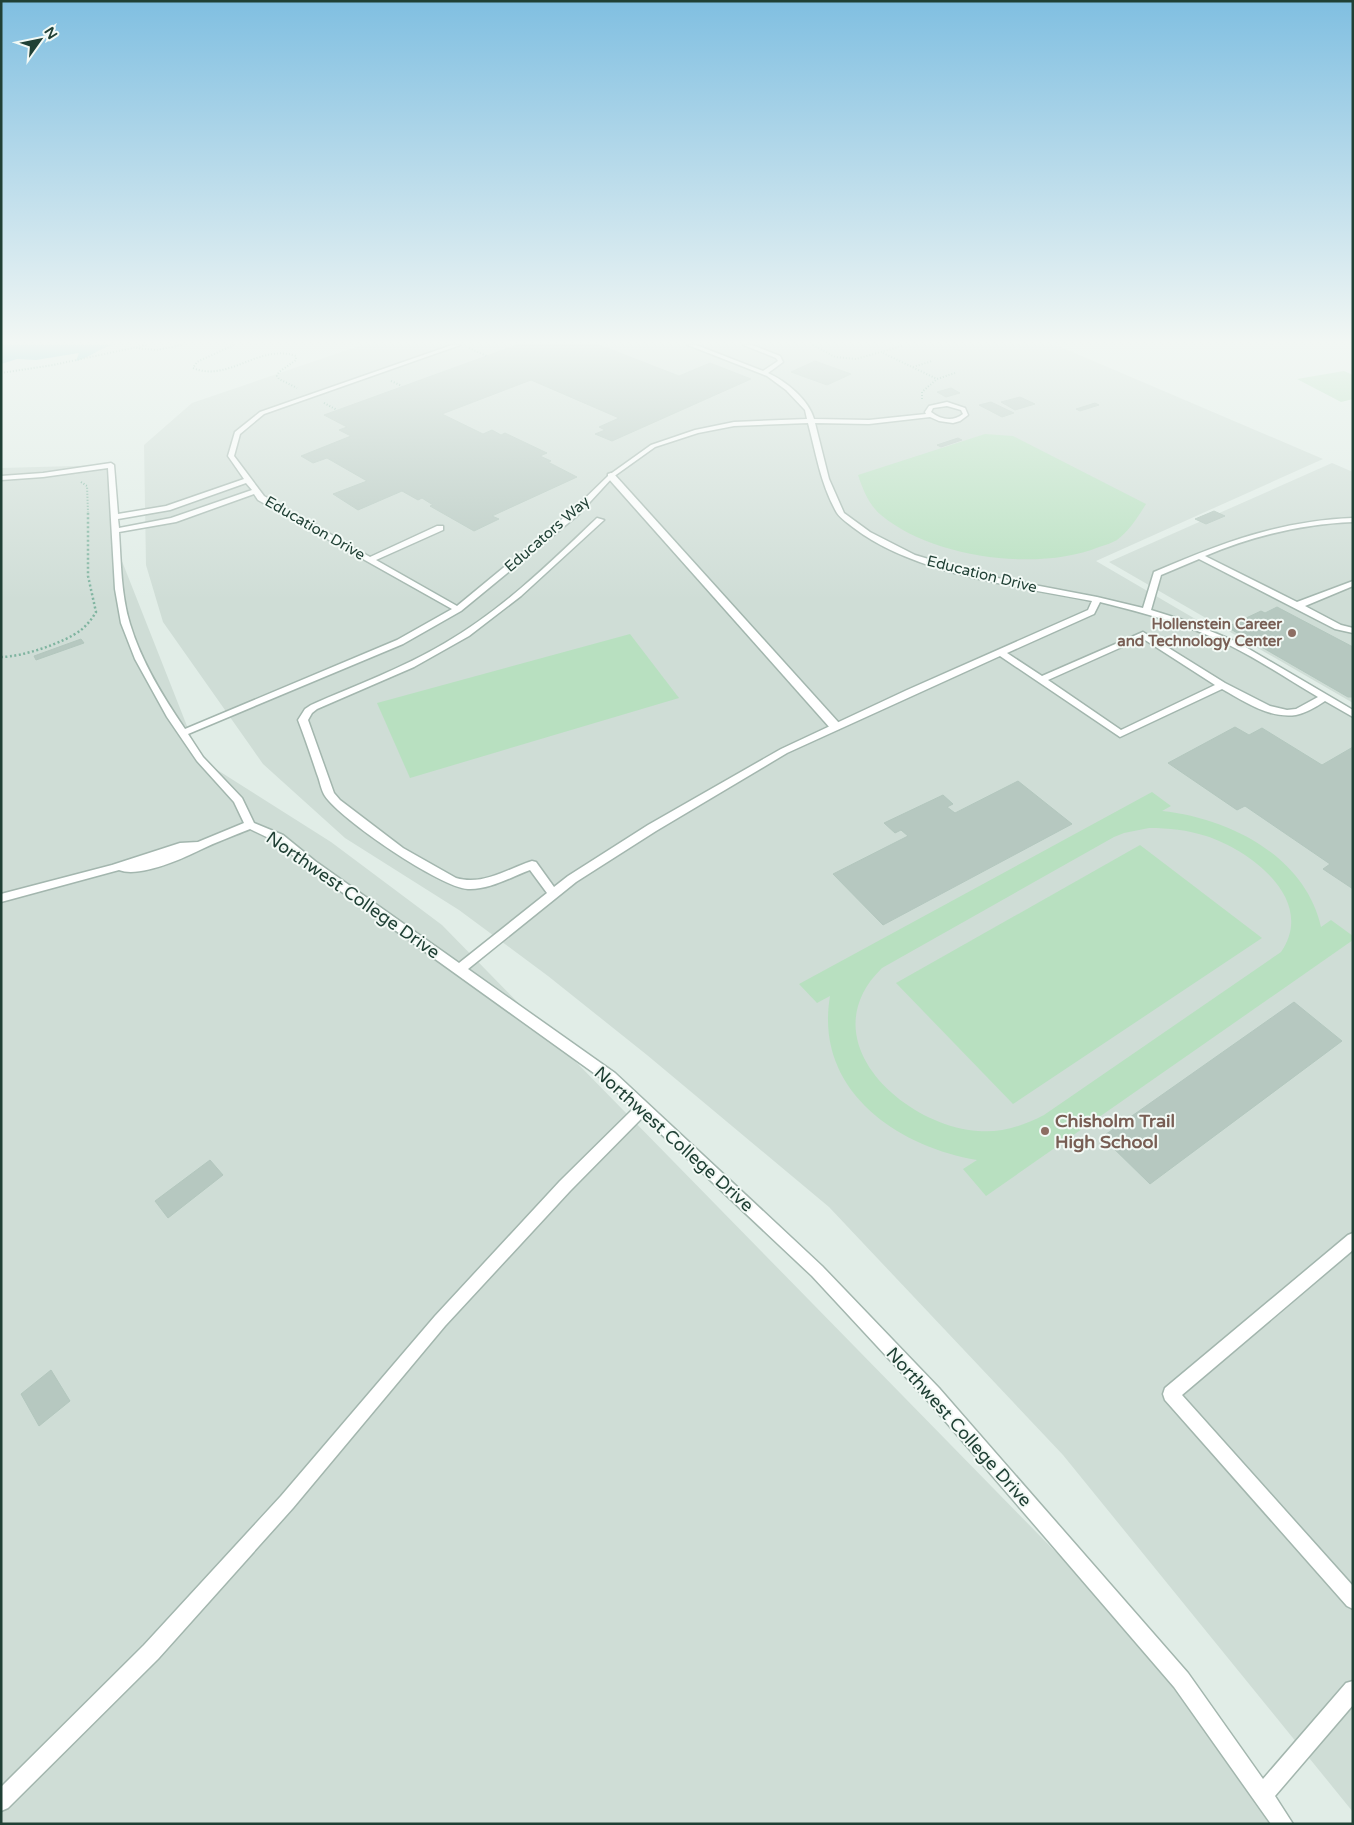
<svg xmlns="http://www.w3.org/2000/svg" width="1354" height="1825" viewBox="0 0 1354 1825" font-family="'Varela Round',sans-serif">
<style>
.built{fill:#cfddd6}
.green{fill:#b8e0c0;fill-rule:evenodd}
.water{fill:#84cfd7}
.building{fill:#b6c8c0;stroke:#b3c7be}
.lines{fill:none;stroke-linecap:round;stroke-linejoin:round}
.lane-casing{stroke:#a3b6ae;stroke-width:3}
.street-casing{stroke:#a3b6ae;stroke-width:3}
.path-far1{stroke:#7fb4a0;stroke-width:2;stroke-dasharray:1 2;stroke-linecap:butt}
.path{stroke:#7fb4a0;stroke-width:2.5;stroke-dasharray:2 2.5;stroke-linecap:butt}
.lane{fill:#fff;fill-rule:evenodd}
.street{fill:#fff;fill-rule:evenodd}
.education-dot{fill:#8d6e63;stroke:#f2f9f5;stroke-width:2}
.labels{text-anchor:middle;stroke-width:4;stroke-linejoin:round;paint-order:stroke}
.far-street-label{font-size:15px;fill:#204035;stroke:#f2f9f5}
.far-education-label{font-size:15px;font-weight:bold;fill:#785e54;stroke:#f2f9f5;text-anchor:end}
.street-label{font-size:18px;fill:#204035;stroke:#f2f9f5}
.education-label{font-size:18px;font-weight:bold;fill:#785e54;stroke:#f2f9f5;text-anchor:start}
</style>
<rect width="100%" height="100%" fill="#e1ede7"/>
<g class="built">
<polygon points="362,345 1056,345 1323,459 1096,561 1353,711 1353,1812 1063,1455 829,1207 647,1055 548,976 459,910 345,838 263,764 163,622 146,565 144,445 192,403"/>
<polygon points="1332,463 1353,472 1353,703 1109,562"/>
<polygon points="111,465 116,546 200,759 331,842 442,925 1181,1680 1277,1824 1,1824 1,468"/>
</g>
<g class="green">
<polygon points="1344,371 1353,375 1353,399 1341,402 1297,379"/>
<path d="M985 434 1013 436 1146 504C1138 517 1129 531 1117 540 1112 543 1105 545 1099 547 1038 572 932 558 881 515 869 505 863 490 858 475Z"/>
<polygon points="630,634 679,698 410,778 377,703"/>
<path d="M1152 792 1171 806 1162 811C1229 818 1305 856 1321 927L1331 920 1353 936V940L986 1196 963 1169 977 1160C895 1146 814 1089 830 996L817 1003 799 984ZM1149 828C1169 828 1187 830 1206 836 1250 850 1317 900 1281 952L1044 1115C1023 1126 1001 1133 978 1131 902 1125 809 1039 882 968L1114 837 1124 833Z"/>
<polygon points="1140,845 1262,938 1013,1104 896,983"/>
</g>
<path class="water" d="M1 345H112C98 349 89 358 76 361L79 353 36 360 17 359 1 364Z"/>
<g class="building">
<polygon points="517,345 599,345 679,376 710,363 751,379 612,441 595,434 605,430 599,427 619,418 531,380 442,414 483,434 492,430 501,435 505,433 547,453 540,456 551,461 548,462 577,477 492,516 499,519 474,531 430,506 433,505 422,498 418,500 402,491 358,510 333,494 367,481 327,458 313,463 301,456 351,436 339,430 347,427 324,415"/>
<polygon points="815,361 851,374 827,385 791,372"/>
<polygon points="951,388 960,393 946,397 937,392"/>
<polygon points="1020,397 1035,404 1015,410 1001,402"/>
<polygon points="991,402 1014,413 1002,417 979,405"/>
<polygon points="1095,403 1099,405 1080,411 1076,409"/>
<polygon points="958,438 962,440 941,447 937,445"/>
<polygon points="1214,511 1225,516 1206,524 1195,519"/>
<polygon points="1277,607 1353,647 1353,697 1348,697 1227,627 1261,611 1265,613"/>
<polygon points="81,639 84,643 36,660 34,656"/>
<polygon points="1235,727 1249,735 1262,728 1322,765 1353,747 1353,889 1323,869 1330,864 1245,806 1237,810 1168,763"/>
<polygon points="1018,781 1072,824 883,925 833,874 908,836 901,830 895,833 884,823 943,795 953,804 947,807 955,813"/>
<polygon points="1294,1002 1342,1041 1150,1184 1102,1137"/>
<polygon points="210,1160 223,1175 168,1218 155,1201"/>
<polygon points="51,1370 70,1401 39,1426 21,1394"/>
</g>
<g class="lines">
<g class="lane-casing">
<g id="lane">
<path d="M452 345H460L264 414 240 434 234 456 264 496 370 557 437 526H443V530L376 560 457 606 572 511 609 475 651 445 695 430 734 422 807 419 805 410 786 390 767 376 688 345H696L763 371 778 361 776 358 744 345H752L780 356 783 362 768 373C786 381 809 400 814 419L869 420 926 414 925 412 929 406 947 402 965 408 968 415 960 421 953 423 939 421 930 417 869 424 815 423 829 479 844 513 870 532 915 555 982 575 1097 597 1143 608 1154 572C1222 543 1278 521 1353 518V522C1301 524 1253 536 1205 556L1297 602 1353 581V586L1305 606 1341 625 1353 628V633L1335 629 1199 559 1161 575 1151 610 1183 620 1237 642 1353 710V717L1325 701C1316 707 1306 713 1296 715 1269 719 1244 701 1222 689L1120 737 1000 656 787 753 656 831 576 882 468 969 615 1073 822 1266 939 1388 1188 1673 1263 1779 1346 1683 1353 1681V1705L1275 1796 1293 1824H1271L1174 1687 927 1400 812 1276 643 1117 570 1191 445 1326 293 1508 158 1659 8 1808 1 1811V1787L144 1645 281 1496 435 1316 560 1181 634 1108 605 1081 307 867 275 841 250 829C233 836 216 842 200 850 182 859 139 878 119 870L1 902V894L112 865 180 843 198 842 244 823 234 802 197 761 167 717 135 659 121 623 115 589 108 468 43 477 1 480V476L43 473 111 463 114 465 118 514 166 506 244 479 228 456 235 432 260 412ZM947 406 961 410 963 414C953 422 941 420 931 412L933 408ZM808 423C816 453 821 486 837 513 841 519 849 524 854 528 916 575 1017 586 1092 601L1088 610 907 690 781 749 648 825 568 876 554 887 536 862 532 861C507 869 483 886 456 878L403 848 340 800 334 793 308 720 312 713 317 709 414 667 469 636 521 596 604 520 597 518C550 563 502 610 445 643 403 668 356 685 311 705L305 709 298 720C305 738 311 756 317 774 320 781 321 790 325 796 340 819 441 888 468 889 489 890 511 877 530 870L547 893 459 963 315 861 283 835 254 823 242 798 203 757 188 734 403 644 461 611 578 515 613 477 655 447 698 433 734 426ZM246 483 252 490 171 518 119 528 118 519 170 510ZM254 494 258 500 452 609 397 640 185 729C163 697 141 661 130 624 121 595 121 562 119 532L176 522ZM1100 602C1144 613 1190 625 1231 646 1261 661 1289 680 1318 697L1296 709 1287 710 1270 706 1225 683 1143 632 1042 676 1007 653 1094 614ZM1142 638 1215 685 1121 730 1048 680Z"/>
<polygon points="1353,1233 1353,1250 1182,1395 1353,1586 1353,1609 1347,1606 1165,1400 1163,1394 1165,1388 1348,1235"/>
</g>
</g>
<g class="street-casing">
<polygon id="street" points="611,473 614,474 839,723 841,726 839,729 831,729 608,478 608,474"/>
</g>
<g class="path-far1">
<path d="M234 345 197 362 193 368C228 383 260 343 296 356V360L279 372 277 376 279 379 297 388"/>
<polyline points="813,345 835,357 856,359 902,346"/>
<polyline points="136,348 156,350 182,345"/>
<polyline points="469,348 487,356"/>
<polyline points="883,353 937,379"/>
<polyline points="913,367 932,361"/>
<polyline points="1,373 53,365 147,345"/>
<polyline points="391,381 402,386"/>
<polyline points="922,399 922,392 937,379 955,373"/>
<polyline points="324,403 337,410"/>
<polyline points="81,482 87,486 88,512"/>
</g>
<path class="path" d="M1 657C22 657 64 643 81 630 87 625 92 619 96 612L88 576V511"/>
<use href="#lane" class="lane"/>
<use href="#street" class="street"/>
</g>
<linearGradient id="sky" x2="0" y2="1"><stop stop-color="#80bfe1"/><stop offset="0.57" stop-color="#f2f7f4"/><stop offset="1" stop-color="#f2f7f4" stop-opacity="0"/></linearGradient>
<rect width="1354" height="600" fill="url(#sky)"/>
<g class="education-dot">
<circle cx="1292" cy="633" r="5"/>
<circle cx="1045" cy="1131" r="5"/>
</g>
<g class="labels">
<g class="far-street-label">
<text transform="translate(315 528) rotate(30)" y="5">Education Drive</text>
<text transform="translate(547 534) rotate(-41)" y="5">Educators Way</text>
<text transform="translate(982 574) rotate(14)" y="5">Education Drive</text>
</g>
<g class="far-education-label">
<text x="1282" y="629">Hollenstein Career<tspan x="1282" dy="17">and Technology Center</tspan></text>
</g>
<g class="street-label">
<text transform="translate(353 895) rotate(35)" y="6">Northwest College Drive</text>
<text transform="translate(674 1139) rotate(42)" y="6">Northwest College Drive</text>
<text transform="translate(959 1427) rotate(48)" y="6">Northwest College Drive</text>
</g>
<g class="education-label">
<text x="1055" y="1127">Chisholm Trail<tspan x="1055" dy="21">High School</tspan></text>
</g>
</g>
<rect width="1354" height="1825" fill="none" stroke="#204035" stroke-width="5"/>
<g transform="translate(40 40) rotate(57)" stroke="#f2f9f5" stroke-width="4" paint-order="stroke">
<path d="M0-4L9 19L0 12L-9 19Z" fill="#204035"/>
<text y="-8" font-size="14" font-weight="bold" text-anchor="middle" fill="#204035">N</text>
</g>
</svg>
